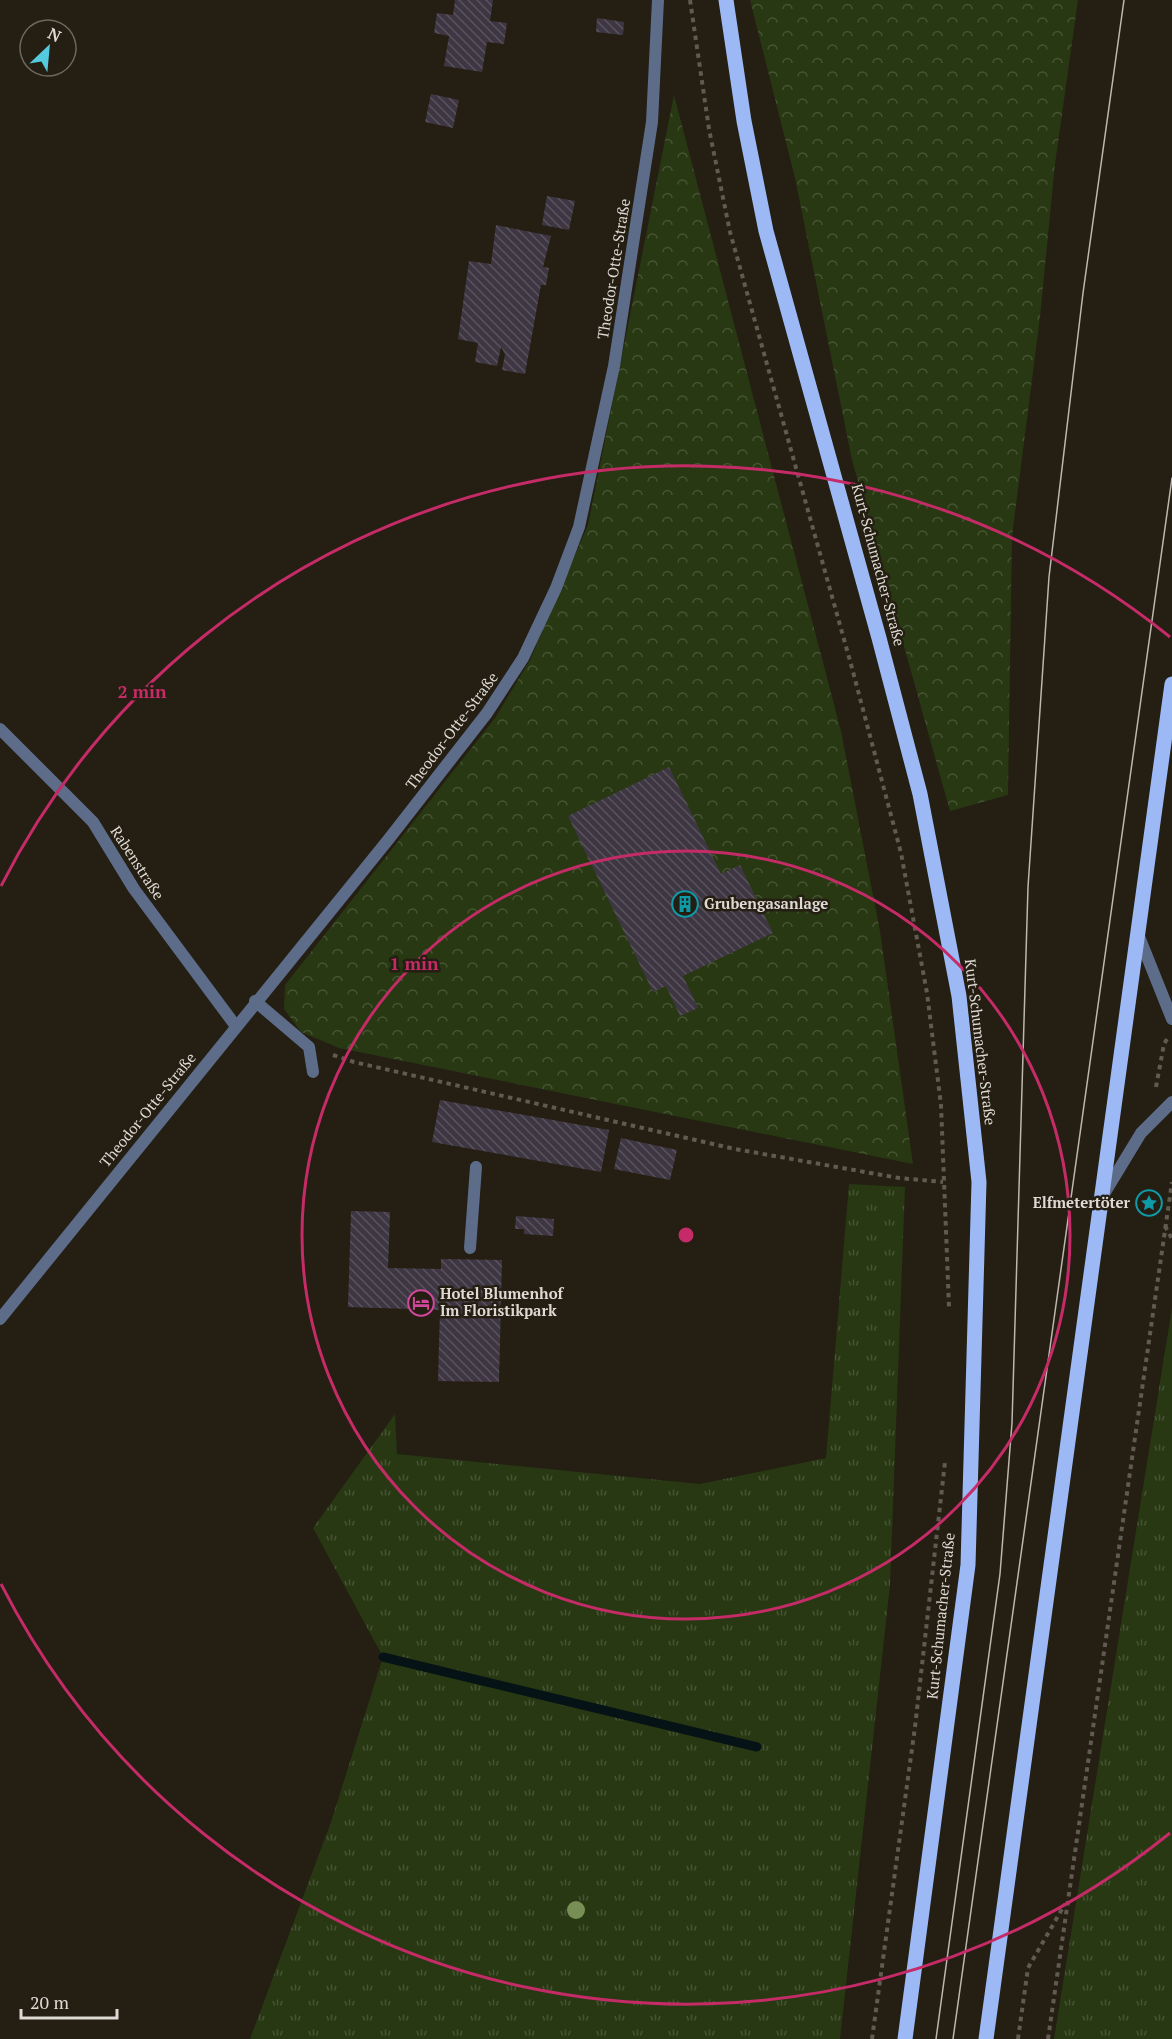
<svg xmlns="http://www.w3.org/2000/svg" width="1172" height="2039" viewBox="0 0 1172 2039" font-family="'PT Serif',serif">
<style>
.grass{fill:url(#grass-tufts)}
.forest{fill:url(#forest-crowns)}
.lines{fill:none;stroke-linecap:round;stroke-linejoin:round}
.stream{stroke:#051216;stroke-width:9}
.building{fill:url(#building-back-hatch)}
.path{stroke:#605a51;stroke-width:4;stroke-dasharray:4.5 4.5;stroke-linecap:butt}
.service{stroke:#5d6c88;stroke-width:12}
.minor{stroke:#5d6c88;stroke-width:12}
.primary{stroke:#9cb9f5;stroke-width:15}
.tram{stroke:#bcb8b0;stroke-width:1.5}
.tree{fill:#778f54}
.ring{fill:none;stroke:#c52b67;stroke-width:3}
.labels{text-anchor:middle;stroke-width:5;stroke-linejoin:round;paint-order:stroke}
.street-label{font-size:15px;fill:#dedad3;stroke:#241e13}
.poi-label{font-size:15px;font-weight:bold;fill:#dedad3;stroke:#241e13;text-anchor:start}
.centre{fill:#c52b67;stroke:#241e13;stroke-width:3}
.ring-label{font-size:18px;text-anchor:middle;font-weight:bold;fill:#c52b67;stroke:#241e13;stroke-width:5;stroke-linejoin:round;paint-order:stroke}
</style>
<defs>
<pattern id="grass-tufts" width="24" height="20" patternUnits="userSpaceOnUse" patternTransform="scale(1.5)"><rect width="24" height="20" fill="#273812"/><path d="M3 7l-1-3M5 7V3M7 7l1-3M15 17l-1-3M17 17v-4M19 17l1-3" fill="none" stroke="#465434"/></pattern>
<pattern id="forest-crowns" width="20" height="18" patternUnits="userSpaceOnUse" patternTransform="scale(1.5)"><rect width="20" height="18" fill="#273812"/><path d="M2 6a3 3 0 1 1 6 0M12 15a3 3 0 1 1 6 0" fill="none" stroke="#465434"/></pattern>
<pattern id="building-back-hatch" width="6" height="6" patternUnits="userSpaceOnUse" patternTransform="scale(1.5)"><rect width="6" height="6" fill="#3e3743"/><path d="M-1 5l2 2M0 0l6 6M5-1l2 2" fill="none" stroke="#59535d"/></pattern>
</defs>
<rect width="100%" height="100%" fill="#241e13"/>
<g class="grass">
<polygon points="849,1184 905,1187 890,1585 840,2039 250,2039 331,1822 383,1657 313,1528 395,1414 397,1454 700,1484 826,1458"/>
<polygon points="1172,1308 1172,2039 1054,2039"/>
</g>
<g class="forest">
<polygon points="750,0 1078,0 1055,164 1040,317 1012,536 1008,795 950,811 852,460 795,178"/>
<polygon points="674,95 841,731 880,931 913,1164 339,1048 301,1032 284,1009 285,985 495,718 530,660 588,525"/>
</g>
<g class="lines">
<polyline class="stream" points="383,1657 757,1747"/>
</g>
<g class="building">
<polygon points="455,0 493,0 490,21 507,23 504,44 487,42 482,72 444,66 449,36 434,33 437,13 453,15"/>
<polygon points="597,18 624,22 623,35 596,32"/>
<polygon points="431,94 459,100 453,128 425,122"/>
<polygon points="547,196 575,201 569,230 542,225"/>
<polygon points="496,225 551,236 543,267 549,268 546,285 541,285 525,374 502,370 505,354 501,347 497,366 475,362 478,343 458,339 469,261 491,264"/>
<polygon points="669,767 721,874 740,865 773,933 683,976 698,1008 680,1016 666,986 653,992 568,816"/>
<polygon points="440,1100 609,1130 601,1172 432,1142"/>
<polygon points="621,1138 677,1150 670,1180 614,1169"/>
<polygon points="351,1211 390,1212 388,1268 441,1269 441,1259 502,1260 499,1382 438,1381 440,1310 348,1307"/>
<polygon points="516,1216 554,1219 553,1236 524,1234 524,1229 515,1229"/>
</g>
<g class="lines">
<g class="path">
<polyline points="690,0 709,129 730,232 852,668 901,853 927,993 941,1105 949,1307"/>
<polyline points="333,1055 354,1062 735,1149 899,1178 943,1182"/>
<polyline points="1156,1087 1164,1044 1167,1039"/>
<polyline points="1165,1226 1172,1239"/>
<polyline points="872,2039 915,1727 945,1462"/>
<polyline points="1018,2039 1028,1968 1065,1904"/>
<polyline points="1048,2039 1172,1182"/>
</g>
<g class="service">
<polyline points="255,1001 309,1047 313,1072"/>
<polyline points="470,1248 476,1167"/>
</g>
<g class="minor">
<polyline points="0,729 93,822 134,889 235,1025"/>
<polyline points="1138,934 1172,1019"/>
<polyline points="1104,1194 1141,1133 1172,1102"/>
<polyline points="0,1319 388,840 487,713 523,658 556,588 579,527 614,366 652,122 658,0"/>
</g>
<g class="primary">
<polyline points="726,0 744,121 766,231 879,638 920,794 959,996 979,1182 968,1565 905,2039"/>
<polyline points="986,2039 1172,684"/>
</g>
<g class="tram">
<polyline points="936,2039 1000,1574 1012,1423 1028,887 1049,577 1083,293 1124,0"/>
<polyline points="953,2039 1172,478"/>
</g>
</g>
<circle class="tree" cx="576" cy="1910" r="9"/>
<g class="ring">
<circle cx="686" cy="1235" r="384"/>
<path d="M1170 1833A769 769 0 0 1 1 1584M1 886A769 769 0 0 1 1170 637"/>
</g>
<defs>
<g id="building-ring" transform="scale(1.35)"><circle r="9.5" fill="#241e13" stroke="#0f9aa8" stroke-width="1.5"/><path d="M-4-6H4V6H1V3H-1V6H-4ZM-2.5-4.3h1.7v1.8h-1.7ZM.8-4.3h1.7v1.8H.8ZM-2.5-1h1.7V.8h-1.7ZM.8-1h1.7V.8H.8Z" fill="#0f9aa8"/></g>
<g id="sight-ring" transform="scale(1.35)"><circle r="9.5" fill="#241e13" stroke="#0f9aa8" stroke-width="1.5"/><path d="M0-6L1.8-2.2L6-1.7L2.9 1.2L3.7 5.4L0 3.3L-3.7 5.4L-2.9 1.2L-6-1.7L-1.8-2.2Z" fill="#0f9aa8"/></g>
<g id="hotel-ring" transform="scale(1.35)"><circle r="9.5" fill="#241e13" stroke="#d1479c" stroke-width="1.5"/><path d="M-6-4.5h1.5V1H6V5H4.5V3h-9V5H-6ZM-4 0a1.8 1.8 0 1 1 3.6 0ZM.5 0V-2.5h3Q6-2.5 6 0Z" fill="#d1479c"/></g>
</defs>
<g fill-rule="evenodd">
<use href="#building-ring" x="685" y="904"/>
<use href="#sight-ring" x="1149" y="1203"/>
<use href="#hotel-ring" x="421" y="1303"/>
</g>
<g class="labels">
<g class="street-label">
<text transform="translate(614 269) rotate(-81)" y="5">Theodor-Otte-Straße</text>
<text transform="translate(878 565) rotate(75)" y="5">Kurt-Schumacher-Straße</text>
<text transform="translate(452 731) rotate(-53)" y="5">Theodor-Otte-Straße</text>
<text transform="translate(137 863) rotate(57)" y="5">Rabenstraße</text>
<text transform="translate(980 1042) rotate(83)" y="5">Kurt-Schumacher-Straße</text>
<text transform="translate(148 1110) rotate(-51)" y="5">Theodor-Otte-Straße</text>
<text transform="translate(941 1616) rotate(-84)" y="5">Kurt-Schumacher-Straße</text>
</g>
<g class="poi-label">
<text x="704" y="909">Grubengasanlage</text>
<text x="1130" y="1208" text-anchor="end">Elfmetertöter</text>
<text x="440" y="1299">Hotel Blumenhof<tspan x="440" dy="17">Im Floristikpark</tspan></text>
</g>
</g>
<circle cx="686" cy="1235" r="9" class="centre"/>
<g class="ring-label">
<text x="142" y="698">2 min</text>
<text x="414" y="970">1 min</text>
</g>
<g transform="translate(48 48) rotate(26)"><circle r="28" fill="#241e13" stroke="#6e6960" stroke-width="1.5"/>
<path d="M0-4.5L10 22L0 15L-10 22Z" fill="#54cade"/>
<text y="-9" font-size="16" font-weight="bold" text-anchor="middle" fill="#dedad3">N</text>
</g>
<path d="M21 2009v9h96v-9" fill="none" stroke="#dedad3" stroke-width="3"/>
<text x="30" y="2009" font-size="18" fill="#dedad3" stroke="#241e13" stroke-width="4.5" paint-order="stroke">20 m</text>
</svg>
